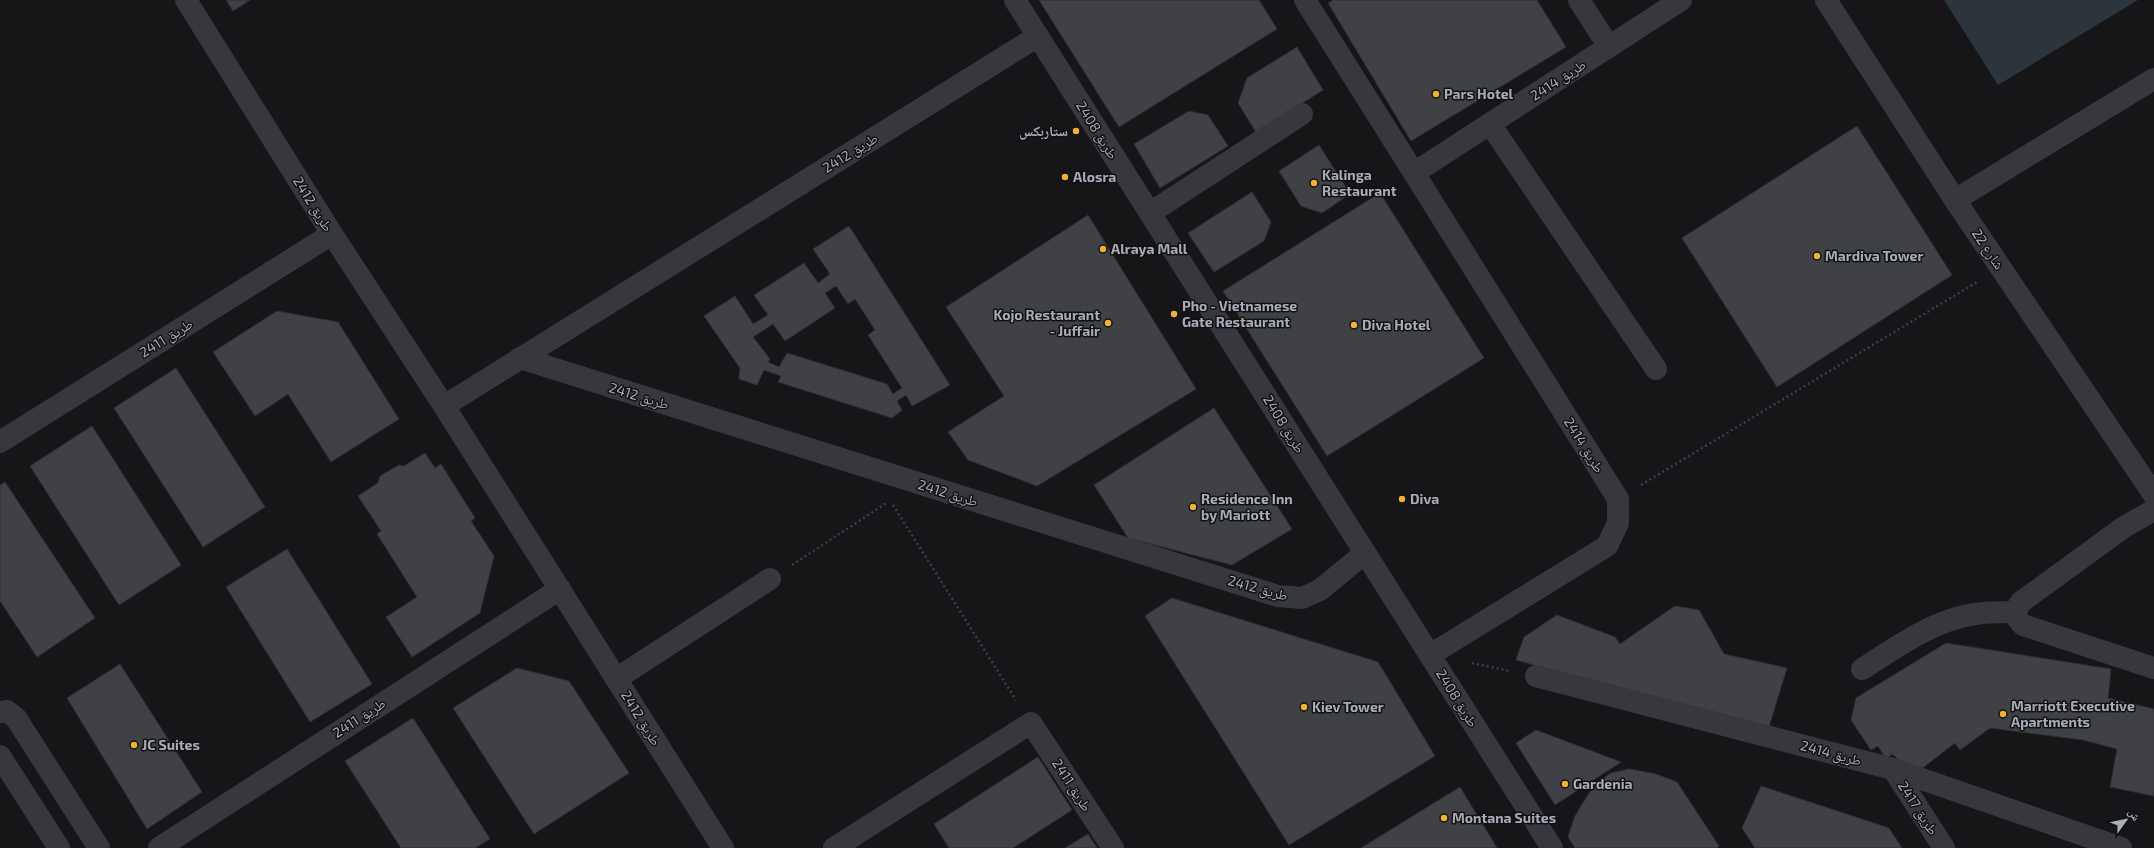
<svg xmlns="http://www.w3.org/2000/svg" width="2154" height="848" viewBox="0 0 2154 848" font-family="'Exo 2','Noto Naskh Arabic',sans-serif">
<style>
.water{fill:#2c353c}
.building{fill:#404145;stroke:#303034;fill-rule:evenodd}
.lines{fill:none;stroke-linecap:round;stroke-linejoin:round}
.path{stroke:#3d3f44;stroke-width:2.5;stroke-dasharray:2 3;stroke-linecap:butt}
.minor{stroke:#37383d;stroke-width:22}
.poi-dot{fill:#f2b134;stroke:#111113;stroke-width:1.5}
.labels{text-anchor:middle;stroke-width:3;stroke-linejoin:round;paint-order:stroke}
.street-label{font-size:14px;fill:#a8adb8;stroke:#111113}
.poi-label{font-size:14px;font-weight:bold;fill:#a8adb8;stroke:#111113;text-anchor:start}
</style>
<rect width="100%" height="100%" fill="#161618"/>
<polygon class="water" points="1944,0 2138,0 1998,85"/>
<g class="building">
<polygon points="226,0 250,0 233,11"/>
<polygon points="1039,0 1259,0 1277,29 1119,127"/>
<polygon points="1333,0 1537,0 1566,47 1411,141 1328,3"/>
<polygon points="1297,47 1323,90 1256,132 1238,103 1247,78"/>
<polygon points="1189,111 1208,115 1228,146 1160,188 1134,144"/>
<polygon points="1857,126 1952,275 1777,387 1682,238"/>
<polygon points="1319,145 1350,194 1322,213 1301,206 1279,171"/>
<polygon points="1252,192 1271,222 1264,241 1214,272 1188,233"/>
<polygon points="1380,193 1484,358 1327,456 1223,291"/>
<polygon points="1088,215 1196,389 1037,486 968,460 948,432 1004,396 946,307"/>
<path d="M849 226 950 385 912 406 906 395 897 401 902 410 892 418 778 382 781 376 764 370 757 385 739 379 740 368 704 316 735 296 753 324 768 315 754 295 804 263 818 283 830 274 813 249ZM836 286 848 304 855 299 875 330 868 335 902 388 893 394 887 384 787 353 779 367 768 362 770 359 753 337 773 324 785 341 835 308 825 293Z"/>
<polygon points="277,311 338,322 399,419 331,462 288,394 255,416 213,352"/>
<polygon points="176,368 265,507 203,547 114,408"/>
<polygon points="1214,408 1292,529 1232,565 1128,538 1094,485"/>
<polygon points="92,426 181,565 119,605 30,466"/>
<polygon points="425,453 435,468 441,464 475,518 471,521 494,556 480,613 412,657 386,617 417,597 377,534 381,531 358,496 378,483 380,476 399,465 404,466"/>
<polygon points="5,482 95,618 37,657 0,601 0,485"/>
<polygon points="287,549 372,684 310,722 226,587"/>
<polygon points="1172,598 1378,662 1435,756 1289,845 1145,616"/>
<polygon points="1675,606 1699,610 1724,654 1787,668 1768,730 1516,660 1524,637 1557,615 1615,637 1620,644"/>
<polygon points="1946,643 2111,669 2108,698 2154,709 2154,796 2110,787 2117,749 2083,740 1990,728 1960,750 1955,743 1916,773 1892,754 1886,759 1878,746 1871,750 1851,720 1856,698"/>
<polygon points="120,664 202,792 147,829 67,698"/>
<polygon points="517,668 569,681 629,773 534,834 453,708"/>
<polygon points="413,718 490,839 475,848 401,848 345,761"/>
<polygon points="1536,730 1621,762 1555,805 1516,743"/>
<polygon points="1038,757 1072,810 1013,848 949,848 934,824"/>
<polygon points="1629,769 1656,774 1677,782 1719,846 1717,848 1575,848 1568,837 1575,816 1586,798 1596,783 1611,773"/>
<polygon points="1761,786 1889,828 1902,848 1755,848 1742,828"/>
<polygon points="1460,787 1497,848 1361,848"/>
<polygon points="1088,834 1097,848 1065,848"/>
</g>
<g class="lines">
<g class="path">
<polyline points="1641,485 1977,282"/>
<polyline points="893,505 1016,700"/>
<polyline points="792,565 888,502"/>
<polyline points="1472,663 1510,671"/>
</g>
<g class="minor">
<polyline points="186,0 332,234 444,406 723,848"/>
<polyline points="1015,0 1552,848"/>
<polyline points="1305,0 1414,173"/>
<polyline points="1579,0 1609,47"/>
<polyline points="1826,0 1955,200 2154,495"/>
<polyline points="1490,124 1656,369"/>
<polyline points="1955,200 2154,79"/>
<polyline points="1150,213 1302,114"/>
<polyline points="520,358 1278,596 1302,598 1320,590 1365,553"/>
<polyline points="444,406 1038,36"/>
<polyline points="0,442 332,234"/>
<path d="M2154 510 2124 527 2021 602C2014 611 2015 618 2023 625L2154 668"/>
<polyline points="1430,655 1607,546 1618,523 1618,499 1414,173 1681,0"/>
<path d="M1862 669C1897 647 1933 620 1975 614 1988 612 2002 612 2016 612"/>
<polyline points="1536,676 1893,769 2121,848"/>
<polyline points="616,679 770,579"/>
<polyline points="0,712 7,711 16,718 99,848"/>
<polyline points="0,756 59,848"/>
<polyline points="1893,769 1944,848"/>
<polyline points="159,848 560,589"/>
<polyline points="834,848 1031,723 1113,848"/>
</g>
</g>
<g class="poi-dot">
<circle cx="1436" cy="94" r="4"/>
<circle cx="1076" cy="131" r="4"/>
<circle cx="1065" cy="177" r="4"/>
<circle cx="1314" cy="183" r="4"/>
<circle cx="1103" cy="249" r="4"/>
<circle cx="1817" cy="256" r="4"/>
<circle cx="1174" cy="314" r="4"/>
<circle cx="1108" cy="323" r="4"/>
<circle cx="1354" cy="325" r="4"/>
<circle cx="1402" cy="499" r="4"/>
<circle cx="1193" cy="507" r="4"/>
<circle cx="1304" cy="707" r="4"/>
<circle cx="2003" cy="714" r="4"/>
<circle cx="134" cy="745" r="4"/>
<circle cx="1565" cy="784" r="4"/>
<circle cx="1444" cy="818" r="4"/>
</g>
<g class="labels">
<g class="street-label">
<text transform="translate(1558 80) rotate(-33)" y="5">طريق 2414</text>
<text transform="translate(1097 130) rotate(58)" y="5">طريق 2408</text>
<text transform="translate(850 153) rotate(-32)" y="5">طريق 2412</text>
<text transform="translate(313 204) rotate(58)" y="5">طريق 2412</text>
<text transform="translate(1988 249) rotate(56)" y="5">شارع 22</text>
<text transform="translate(166 338) rotate(-32)" y="5">طريق 2411</text>
<text transform="translate(639 396) rotate(17)" y="5">طريق 2412</text>
<text transform="translate(1284 424) rotate(58)" y="5">طريق 2408</text>
<text transform="translate(1584 445) rotate(58)" y="5">طريق 2414</text>
<text transform="translate(948 493) rotate(17)" y="5">طريق 2412</text>
<text transform="translate(1258 588) rotate(15)" y="5">طريق 2412</text>
<text transform="translate(1457 698) rotate(58)" y="5">طريق 2408</text>
<text transform="translate(359 718) rotate(-33)" y="5">طريق 2411</text>
<text transform="translate(641 718) rotate(58)" y="5">طريق 2412</text>
<text transform="translate(1831 753) rotate(15)" y="5">طريق 2414</text>
<text transform="translate(1072 785) rotate(57)" y="5">طريق 2411</text>
<text transform="translate(1918 808) rotate(57)" y="5">طريق 2417</text>
</g>
<g class="poi-label">
<text x="1444" y="99">Pars Hotel</text>
<text x="1068" y="136" text-anchor="end">ستاربكس</text>
<text x="1322" y="180">Kalinga<tspan x="1322" dy="16">Restaurant</tspan></text>
<text x="1073" y="182">Alosra</text>
<text x="1111" y="254">Alraya Mall</text>
<text x="1825" y="261">Mardiva Tower</text>
<text x="1182" y="311">Pho - Vietnamese<tspan x="1182" dy="16">Gate Restaurant</tspan></text>
<text x="1100" y="320" text-anchor="end">Kojo Restaurant<tspan x="1100" dy="16">- Juffair</tspan></text>
<text x="1362" y="330">Diva Hotel</text>
<text x="1201" y="504">Residence Inn<tspan x="1201" dy="16">by Mariott</tspan></text>
<text x="1410" y="504">Diva</text>
<text x="2011" y="711">Marriott Executive<tspan x="2011" dy="16">Apartments</tspan></text>
<text x="1312" y="712">Kiev Tower</text>
<text x="142" y="750">JC Suites</text>
<text x="1573" y="789">Gardenia</text>
<text x="1452" y="823">Montana Suites</text>
</g>
</g>
<g transform="translate(2126 820) rotate(57)" stroke="#111113" stroke-width="3" paint-order="stroke">
<path d="M0-3L7 15L0 10L-7 15Z" fill="#a8adb8"/>
<text y="-6" font-size="11" font-weight="bold" text-anchor="middle" fill="#a8adb8">ش</text>
</g>
</svg>
